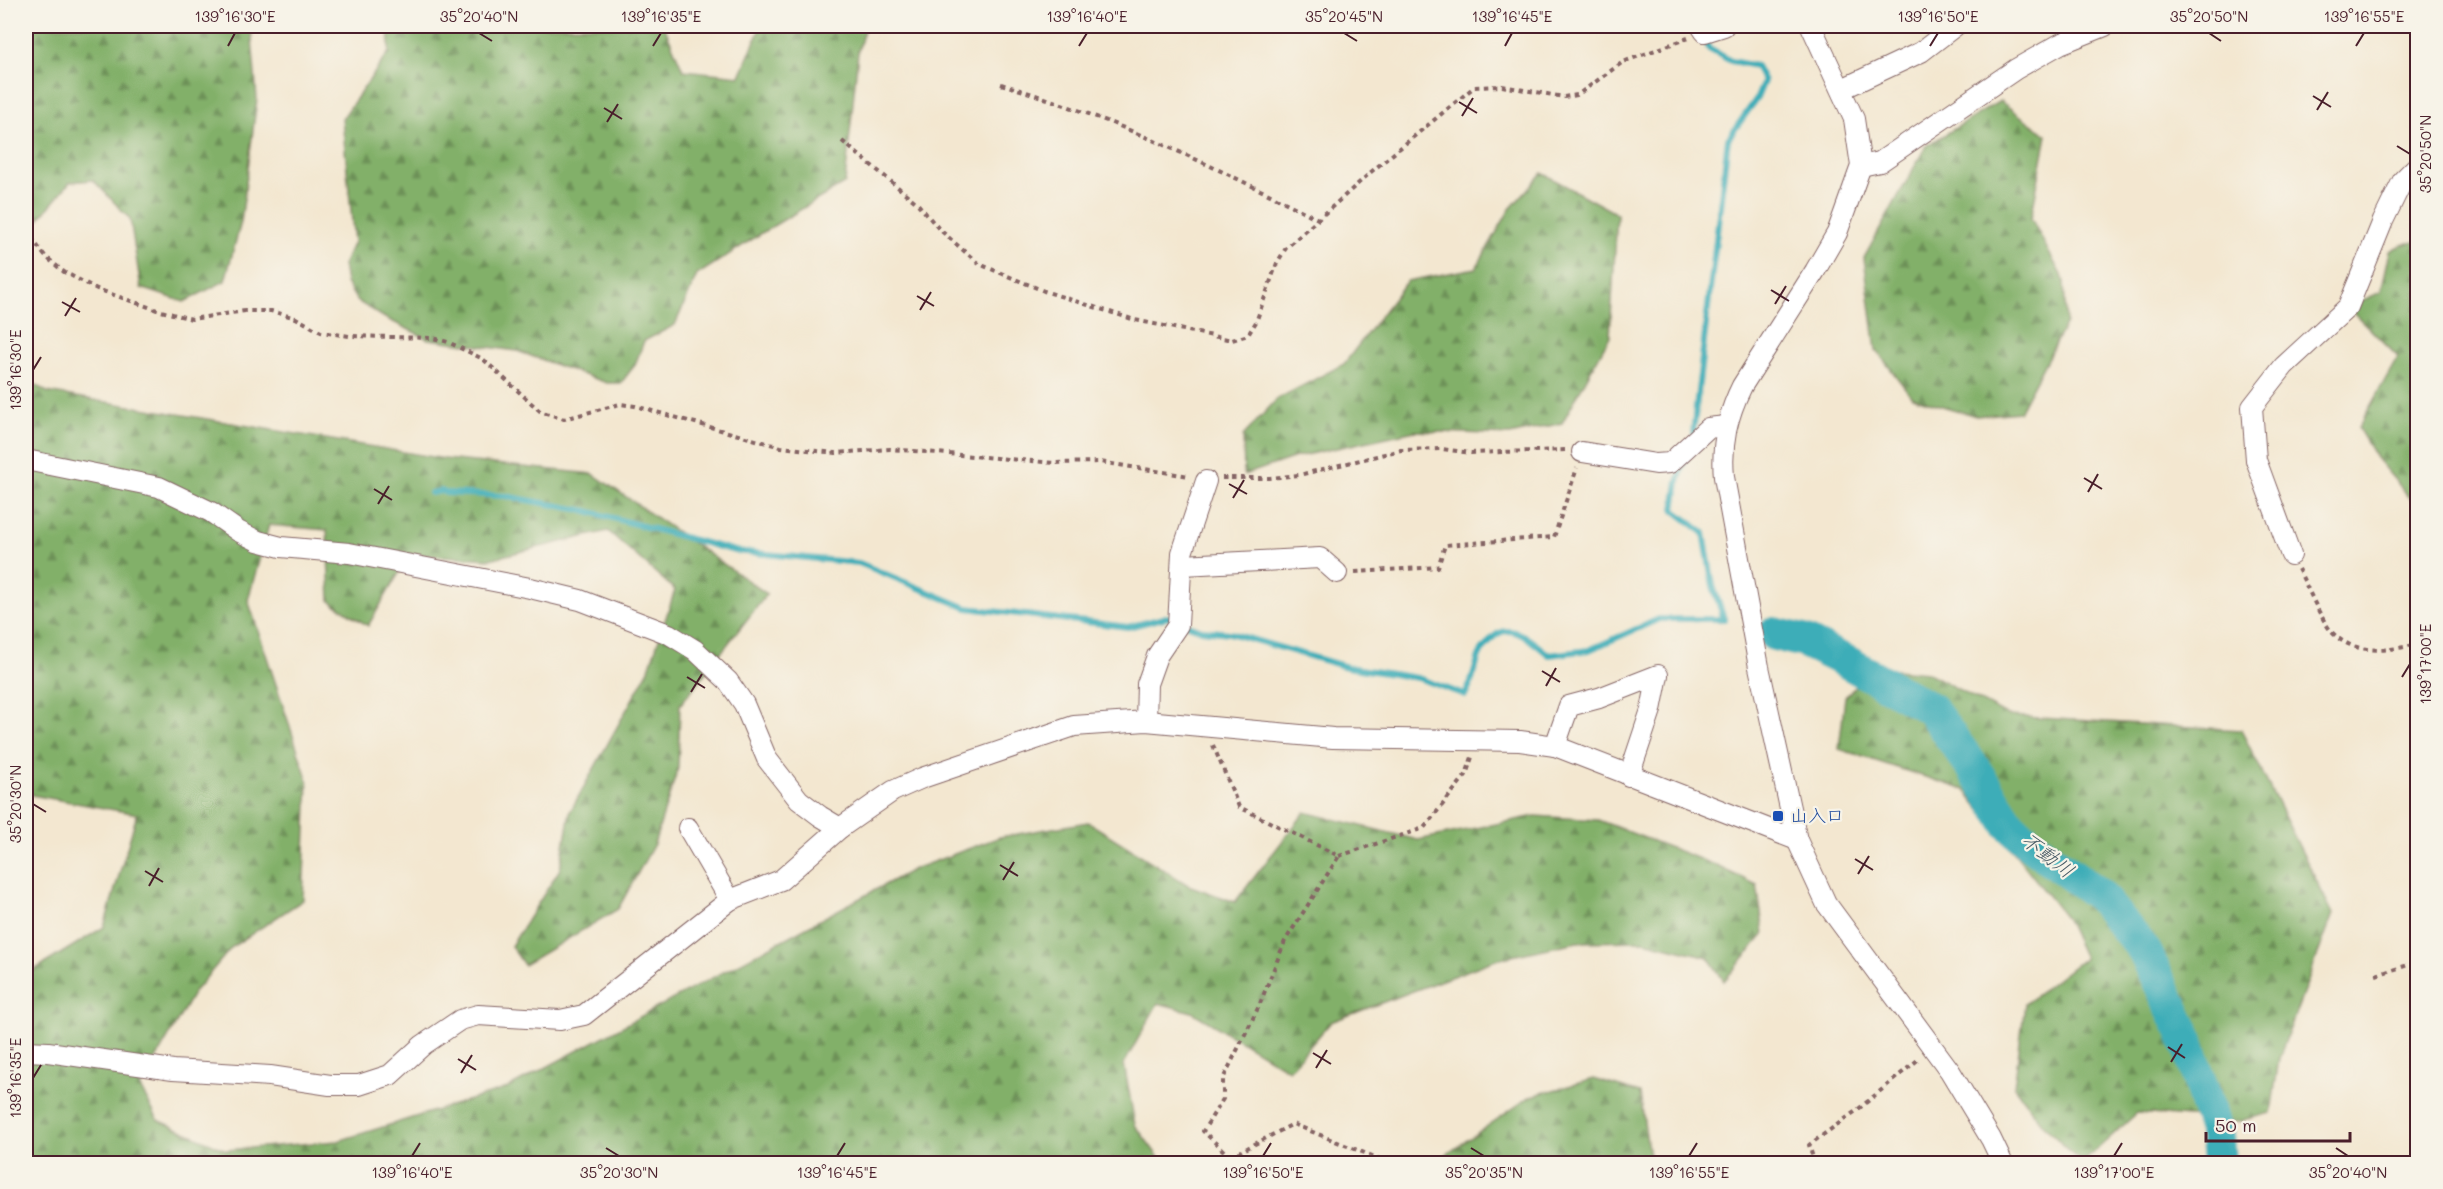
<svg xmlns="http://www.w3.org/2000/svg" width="2443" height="1189" viewBox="0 0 2443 1189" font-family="Mali,'Klee One',sans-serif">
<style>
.forest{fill:url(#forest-firs);stroke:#66684a;stroke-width:1.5}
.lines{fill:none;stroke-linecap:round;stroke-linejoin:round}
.stream{stroke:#3dadb8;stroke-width:6}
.river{stroke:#3dadb8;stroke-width:34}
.minor-casing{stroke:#856565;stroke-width:22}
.path{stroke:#856565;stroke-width:4;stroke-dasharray:4.5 4.5;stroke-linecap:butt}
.minor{stroke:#fff;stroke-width:20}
.ticks{fill:none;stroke:#4a1f2b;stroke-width:2}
.transit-dot{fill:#1a4fb4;stroke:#f7f3e8;stroke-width:2}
.labels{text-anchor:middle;stroke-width:4.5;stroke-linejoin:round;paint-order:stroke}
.transit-label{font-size:18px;fill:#164399;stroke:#f7f3e8;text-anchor:start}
.water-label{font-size:20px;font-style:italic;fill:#455863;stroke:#f7f3e8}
.neatline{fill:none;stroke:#4a1f2b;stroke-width:2}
.ticks-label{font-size:15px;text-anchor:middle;fill:#4a1f2b}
</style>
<defs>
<pattern id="forest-firs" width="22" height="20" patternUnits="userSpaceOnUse" patternTransform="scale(1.5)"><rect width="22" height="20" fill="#82b069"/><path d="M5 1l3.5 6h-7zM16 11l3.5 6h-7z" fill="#6c8f57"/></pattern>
</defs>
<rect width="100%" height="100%" fill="#f7f3e8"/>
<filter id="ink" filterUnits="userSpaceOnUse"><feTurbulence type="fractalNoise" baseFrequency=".0167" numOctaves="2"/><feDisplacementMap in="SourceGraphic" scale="12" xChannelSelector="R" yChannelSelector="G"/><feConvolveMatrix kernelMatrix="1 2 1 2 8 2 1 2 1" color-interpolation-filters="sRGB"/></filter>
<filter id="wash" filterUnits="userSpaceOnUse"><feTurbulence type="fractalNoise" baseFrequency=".008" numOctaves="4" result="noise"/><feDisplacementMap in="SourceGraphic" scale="24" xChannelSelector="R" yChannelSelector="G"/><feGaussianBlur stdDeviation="1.35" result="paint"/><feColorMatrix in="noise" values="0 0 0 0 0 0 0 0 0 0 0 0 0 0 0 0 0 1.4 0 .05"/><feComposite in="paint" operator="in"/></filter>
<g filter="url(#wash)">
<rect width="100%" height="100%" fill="#f3e7d0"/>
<g class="forest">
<polygon points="26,26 251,26 257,99 241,222 225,281 184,302 141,288 130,219 93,180 70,182 35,224 26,225"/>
<polygon points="389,26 664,26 683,70 740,76 761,26 865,26 858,52 845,183 765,231 697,275 675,325 644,341 635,365 621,383 607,383 517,351 428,339 385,318 357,301 346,283 343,265 354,242 342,119 389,52"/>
<polygon points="2000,101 2047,135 2031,218 2064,281 2066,323 2019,412 1976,416 1912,397 1876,350 1864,258 1926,146"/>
<polygon points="1542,173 1617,214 1610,336 1562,423 1510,435 1415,431 1296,457 1244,475 1243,436 1277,399 1344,364 1407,281 1476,268 1510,209"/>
<polygon points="2417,240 2417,506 2376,458 2358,428 2398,357 2348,307 2381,292 2390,251 2399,246"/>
<polygon points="26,379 47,392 445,459 593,474 767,594 680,705 678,768 654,844 618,909 524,965 511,946 560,869 570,812 649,669 675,590 608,531 490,559 410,554 368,626 330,601 327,530 269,525 248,600 308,781 303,900 232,947 194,992 140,1087 158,1120 226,1150 338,1141 508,1088 914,869 1000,837 1088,822 1188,885 1235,902 1305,812 1418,840 1535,816 1598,820 1710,863 1757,885 1764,934 1724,981 1708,957 1644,941 1577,942 1498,959 1331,1022 1289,1070 1192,1012 1158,1003 1124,1064 1135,1125 1163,1163 26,1163 26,975 104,927 137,814 32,795 26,780"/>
<polygon points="1874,668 1928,673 2008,716 2241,730 2333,914 2279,1058 2271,1113 2239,1121 2137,1113 2082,1163 2045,1127 2014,1087 2025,1004 2084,958 2065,917 1965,790 1839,749 1845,697"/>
<polygon points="1594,1079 1640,1093 1649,1156 1648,1163 1434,1163 1531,1096"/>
</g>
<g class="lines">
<g class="stream">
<polyline points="1693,433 1728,139 1757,98 1764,81 1756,66 1731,61 1709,49 1703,36"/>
<path d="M431 493 441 491 446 493 505 496 587 511 735 551 859 563 967 608 1128 627 1167 617 1202 630 1230 633 1347 667 1418 678 1465 695C1473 681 1474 671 1479 656 1481 651 1487 645 1490 641 1508 617 1533 642 1549 655L1589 650 1659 619H1724L1713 586 1704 533 1674 510 1678 482 1686 457"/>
</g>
<polyline class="river" points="1774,634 1804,641 1847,662 1931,709 1974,769 2009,824 2030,844 2100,896 2144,950 2185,1035 2217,1136 2219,1164"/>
</g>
</g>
<g filter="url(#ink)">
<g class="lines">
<g class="minor-casing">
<g id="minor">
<polyline points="1701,26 1705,32 1724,26"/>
<path d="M1811 26 1854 119 1861 166 1837 233 1815 271 1742 386C1727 416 1721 444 1724 477L1759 667 1797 840 1826 903 1950 1071 1991 1139 2003 1164"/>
<polyline points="1842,89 1921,52 1955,26"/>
<polyline points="1861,166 1880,162 2016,69 2060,44 2105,26"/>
<polyline points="1582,452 1656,464 1670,463 1708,428 1726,426"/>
<polyline points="26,460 159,487 211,512 238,531 258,541 281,547 349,553 530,588 580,600 669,634 695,650 728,681 744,704 767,759 799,800 820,816 840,828"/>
<polyline points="2291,555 2256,460 2252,407 2284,366 2348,307 2383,221 2403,180 2418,165"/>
<polyline points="1183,565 1320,558 1337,573"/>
<polyline points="1146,721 1147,684 1157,656 1178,625 1182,553 1206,481"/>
<polyline points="1555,746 1569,706 1599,698 1658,675 1651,710 1629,776"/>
<polyline points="688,828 730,900"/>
<polyline points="26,1051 48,1052 173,1070 270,1076 330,1085 359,1085 390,1075 423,1045 460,1020 478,1015 560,1020 584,1015 730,900 781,880 840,828 893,791 922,778 1074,726 1146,721 1333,738 1520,741 1555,746 1797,840"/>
</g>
</g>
<g class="path">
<path d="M1001 84C1111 117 1216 167 1318 219"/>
<polyline points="842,141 917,203 939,229 979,264 1044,291 1135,320 1232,340 1248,335 1256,322 1277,263 1286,248 1371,172 1474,87 1502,86 1564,97 1577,95 1623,62 1688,38"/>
<polyline points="26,231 45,256 64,272 97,289 157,310 192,319 245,311 271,311 296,318 321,332 349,336 433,338 448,342 483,359 540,411 564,419 620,404 635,406 781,447 836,453 890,449 1055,463 1100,462 1189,476"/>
<polyline points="1222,478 1270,478 1299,475 1401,450 1442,449 1471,453 1565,450"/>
<path d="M2298 569C2308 587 2319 616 2331 631 2352 656 2389 651 2418 644"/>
<polyline points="1355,572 1438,567 1445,545 1554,537 1577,468"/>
<polyline points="1213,745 1239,807 1339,856 1285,941 1259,1006 1223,1079 1223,1099 1203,1131 1230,1157 1221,1164"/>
<polyline points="1339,856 1424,828 1466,775 1472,757"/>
<polyline points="2376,975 2418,962"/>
<polyline points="1230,1157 1293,1124 1392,1164"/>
<polyline points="1815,1164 1809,1145 1856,1111 1920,1058"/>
</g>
<use href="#minor" class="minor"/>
</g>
</g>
<path class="ticks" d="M479 33 492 41M1344 33 1357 41M2209 33 2221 41M228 46 235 33M653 46 661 33M1079 46 1087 33M1505 46 1512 33M1930 46 1938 33M2356 46 2364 33M2313 96 2331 107M1459 102 1477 113M604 108 622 119M2317 110 2328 92M1462 116 1473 98M607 122 618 104M2397 146 2410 154M1771 290 1789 301M917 296 934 306M62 302 80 312M1775 304 1786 286M920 310 931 292M65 316 76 298M33 370 41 357M2084 478 2102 489M1229 484 1247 494M374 489 392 500M2088 492 2098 474M1233 498 1244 480M378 504 389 486M1542 671 1560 682M687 677 705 688M2402 677 2410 664M1546 686 1556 668M691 692 702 674M33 804 46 812M1855 859 1873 870M1000 865 1018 876M145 871 163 882M1858 874 1869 856M1003 880 1014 862M149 886 159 868M2168 1047 2185 1058M1313 1053 1331 1064M458 1059 476 1070M2171 1062 2182 1044M1316 1068 1327 1050M461 1073 472 1055M33 1078 41 1065M606 1148 619 1156M1471 1148 1484 1156M2336 1148 2348 1156M412 1156 420 1143M837 1156 845 1143M1263 1156 1271 1143M1689 1156 1697 1143M2114 1156 2122 1143"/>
<rect class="transit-dot" x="1772" y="810" width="12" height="12" rx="3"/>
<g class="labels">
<g class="transit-label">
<text x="1790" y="822">山入口</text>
</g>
<g class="water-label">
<text transform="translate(2048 855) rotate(38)" y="7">不動川</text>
</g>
</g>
<rect width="2443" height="1189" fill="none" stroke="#f7f3e8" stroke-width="66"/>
<path d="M2206 1132v9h144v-9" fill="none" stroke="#4a1f2b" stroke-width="3"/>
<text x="2215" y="1132" font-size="18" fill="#4a1f2b" stroke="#f7f3e8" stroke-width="4.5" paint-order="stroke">50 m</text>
<rect x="33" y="33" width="2377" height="1123" class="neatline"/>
<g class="ticks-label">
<text x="235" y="22">139°16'30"E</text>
<text x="479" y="22">35°20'40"N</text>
<text x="661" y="22">139°16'35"E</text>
<text x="1087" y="22">139°16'40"E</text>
<text x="1344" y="22">35°20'45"N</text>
<text x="1512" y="22">139°16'45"E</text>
<text x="1938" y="22">139°16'50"E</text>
<text x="2209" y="22">35°20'50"N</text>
<text x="2364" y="22">139°16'55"E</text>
<text transform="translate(2426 154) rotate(-90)" y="5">35°20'50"N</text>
<text transform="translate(16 370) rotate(-90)" y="5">139°16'30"E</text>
<text transform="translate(2426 664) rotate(-90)" y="5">139°17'00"E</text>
<text transform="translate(16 804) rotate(-90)" y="5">35°20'30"N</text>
<text transform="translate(16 1078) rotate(-90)" y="5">139°16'35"E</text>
<text x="412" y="1178">139°16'40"E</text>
<text x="619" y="1178">35°20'30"N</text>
<text x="837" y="1178">139°16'45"E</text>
<text x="1263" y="1178">139°16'50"E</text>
<text x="1484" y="1178">35°20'35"N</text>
<text x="1689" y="1178">139°16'55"E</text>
<text x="2114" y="1178">139°17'00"E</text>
<text x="2348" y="1178">35°20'40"N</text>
</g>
</svg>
